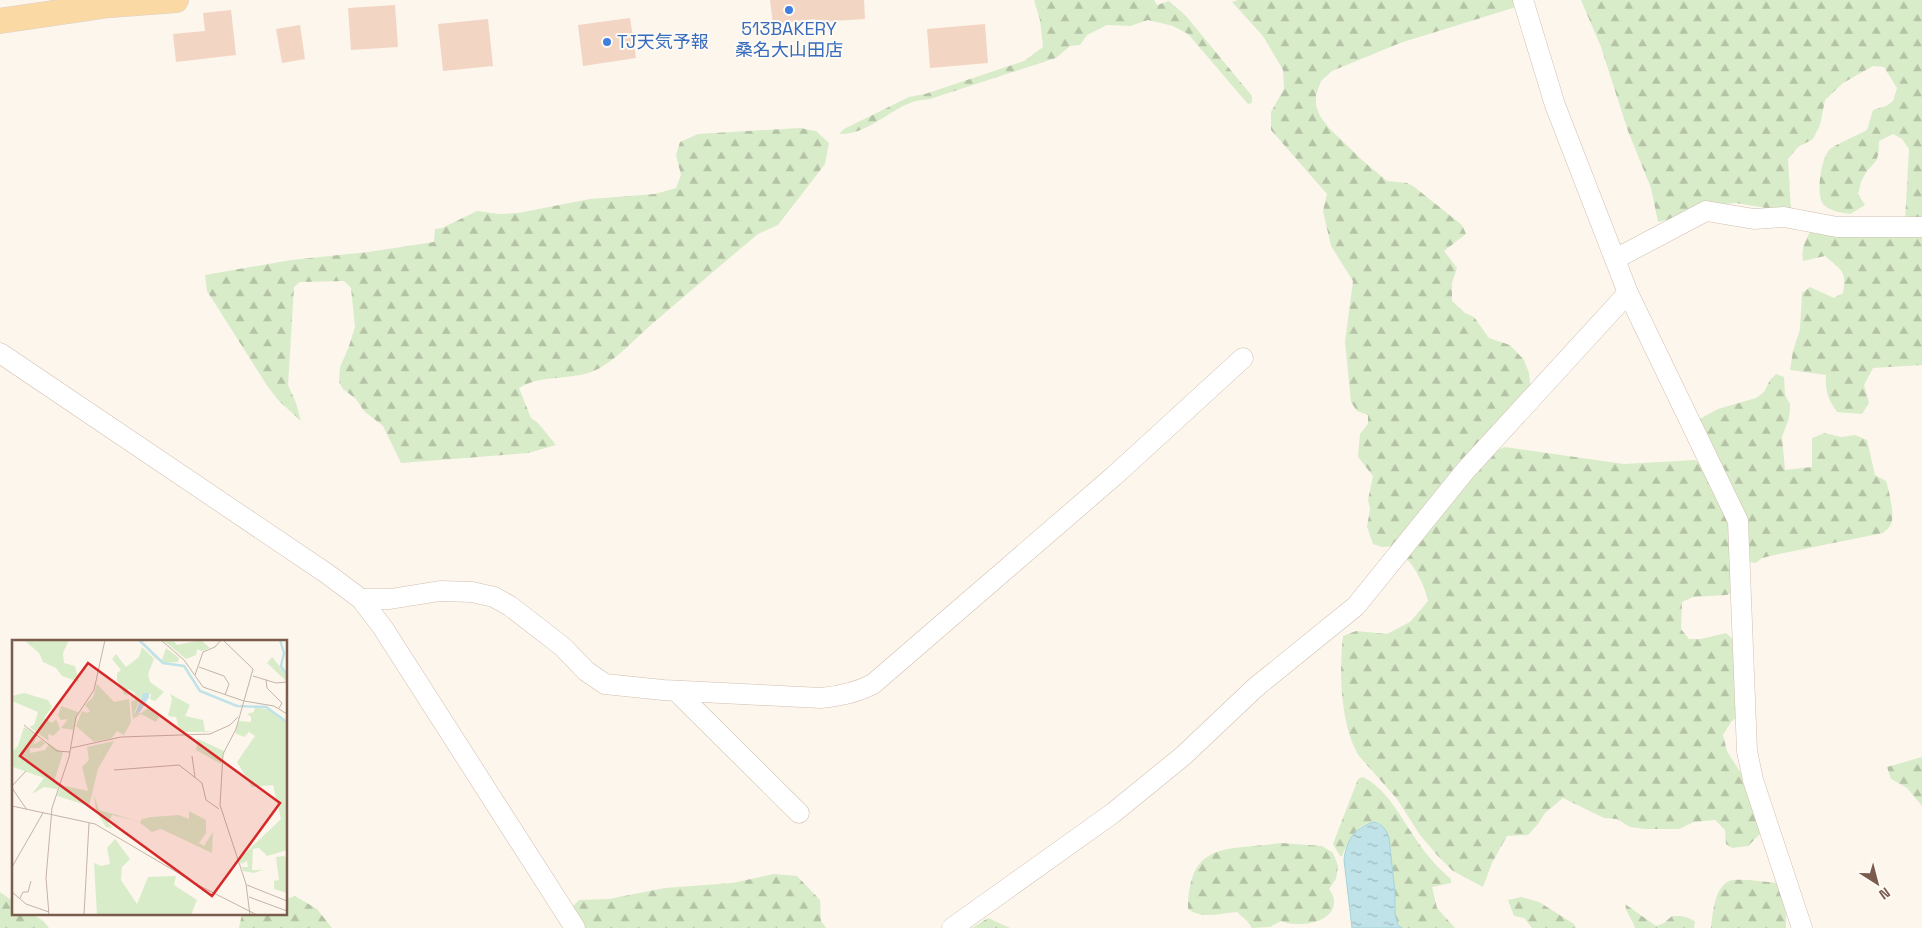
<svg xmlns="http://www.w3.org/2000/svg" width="1922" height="928" viewBox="0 0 1922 928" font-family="'Space Grotesk','Noto Sans JP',sans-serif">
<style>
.forest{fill:url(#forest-firs)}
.water{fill:url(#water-ripples);stroke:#a5d3da}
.building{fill:#f3d5c3}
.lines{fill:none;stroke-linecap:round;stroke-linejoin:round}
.minor-casing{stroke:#d1beb0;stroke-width:21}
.major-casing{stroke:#dad1cd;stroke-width:26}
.minor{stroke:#fff;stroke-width:20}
.major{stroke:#fbd9a5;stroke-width:25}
.shop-dot{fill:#3f7fe0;stroke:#fffaf3;stroke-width:2}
.labels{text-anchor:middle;stroke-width:4;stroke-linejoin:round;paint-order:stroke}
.shop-label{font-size:18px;fill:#366cbe;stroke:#fffaf3}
.inset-river{fill:none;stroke:#bfe3e8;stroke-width:2.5}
.inset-road{fill:none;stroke:#c5b3a7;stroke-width:1}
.view{fill:#d62828;fill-opacity:0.15;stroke:#d62828;stroke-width:2.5}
.inset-edge{fill:none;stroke:#7a5c4d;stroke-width:2.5}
</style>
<defs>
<pattern id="forest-firs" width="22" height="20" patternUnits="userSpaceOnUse" patternTransform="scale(1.25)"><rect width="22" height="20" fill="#d8ecc9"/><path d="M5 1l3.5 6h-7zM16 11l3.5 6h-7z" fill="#b4c2a5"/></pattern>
<pattern id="water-ripples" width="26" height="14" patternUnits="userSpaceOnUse" patternTransform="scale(1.25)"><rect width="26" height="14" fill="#bfe3e8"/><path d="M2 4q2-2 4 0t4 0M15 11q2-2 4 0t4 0" fill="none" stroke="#a0bbbe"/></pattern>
</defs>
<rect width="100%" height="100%" fill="#fdf6ec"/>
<g class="forest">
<path d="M1034 0H1154L1157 5 1169 1 1186 16 1252 96V103L1248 104 1188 34 1173 26 1148 20 1130 26 1107 25 1087 35 1080 45 1070 46 1056 58 930 99C924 100 916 100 910 103 887 112 866 135 839 134L844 129 909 97 925 94 1024 61 1043 47 1040 20Z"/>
<polygon points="1238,0 1514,0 1516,7 1400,43 1332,71 1321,81 1316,95 1316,106 1320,116 1329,128 1362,160 1387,181 1407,183 1413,186 1462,225 1466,234 1444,251 1457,268 1452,283 1452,301 1465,313 1474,317 1489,338 1510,345 1524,360 1529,373 1531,391 1397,546 1382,547 1373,544 1367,527 1370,509 1368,500 1373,476 1358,457 1360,434 1368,424 1368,415 1357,411 1351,402 1345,342 1353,281 1331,246 1323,211 1327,194 1271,130 1271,112 1284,89 1283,70 1263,36 1232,2"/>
<path d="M1581 0H1922V221H1905L1909 149 1902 139 1893 134 1879 141C1879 168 1873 159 1863 178 1860 182 1860 189 1858 194L1865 205 1850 214C1842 213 1830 211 1824 205 1815 195 1821 160 1829 150 1834 145 1860 134 1867 130L1873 110 1886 106 1893 101 1897 88 1884 67 1873 66 1843 83 1825 100 1820 125 1813 139 1798 147 1788 159 1791 212 1736 203 1712 205 1686 215 1658 222 1651 188 1628 131 1601 47Z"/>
<path d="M800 128 816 131 829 143 825 164 778 225 758 234C722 264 687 294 652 324 635 339 620 356 600 368 575 382 543 373 519 388L531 418 538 423 556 445 528 453 401 463 383 426 364 411 356 399 343 389 339 382 340 367 348 349 355 327 351 288 344 281 300 282 294 287 288 385 296 403 301 421 279 401 268 387 207 291 205 275 291 260 368 252 434 242 435 229 442 228 477 211 499 214 518 213 590 199 655 194 676 188 681 175 676 155 680 142 698 134Z"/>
<path d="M1812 230 1922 235V365L1873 368 1864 385 1869 403 1862 414 1837 412C1828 400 1825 390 1826 375L1790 370 1793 351 1800 329 1802 293 1810 287 1834 298 1843 293C1847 270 1841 270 1825 256L1803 261C1801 250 1805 238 1812 230Z"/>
<path d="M1776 374 1784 377 1785 395 1790 404 1789 418 1782 437 1785 470 1812 467V438L1825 433 1841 437 1855 435 1867 440 1875 475 1886 481C1889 491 1895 515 1891 524 1890 527 1885 531 1883 533L1779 554 1762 558 1756 563 1750 562 1696 421 1718 409 1756 398 1764 392 1770 380Z"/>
<path d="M1504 447 1624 464 1695 460 1702 465 1730 521 1735 590 1727 595 1693 597 1682 602 1681 629 1689 639H1701L1726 633 1737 643 1738 716 1731 722 1723 735 1727 751 1747 783 1761 833 1748 846 1732 848 1726 844 1725 830 1715 820 1694 822 1679 829H1645L1630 827 1617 819 1604 818 1563 798 1545 813 1538 824 1528 835 1507 836 1492 863 1483 887 1453 871 1437 855 1420 835 1397 799 1359 756C1340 725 1339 671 1343 636L1356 631 1387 634 1410 622 1428 601C1426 589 1415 565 1405 558L1484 458Z"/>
<polygon points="1922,757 1922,806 1907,788 1891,779 1887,767"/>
<path d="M1363 777C1385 788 1398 812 1411 832 1422 849 1435 866 1451 879V883L1432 887 1437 908 1455 928H1402C1392 919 1396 906 1395 894 1395 875 1385 844 1380 823 1359 818 1349 840 1342 856H1340L1333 844 1358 779Z"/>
<path d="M1281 843 1322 846 1333 853 1338 866 1336 879 1329 889C1331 892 1334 897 1334 900 1336 924 1296 928 1281 921L1270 927 1252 928 1247 921 1237 912C1220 913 1203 920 1188 909 1189 839 1228 851 1281 843Z"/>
<polygon points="774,874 797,876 820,900 821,921 826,928 585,928 571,908 579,900 609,899 665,888 732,883"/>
<path d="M1749 880 1777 883 1786 914V928H1711C1713 913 1714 888 1729 881 1734 879 1743 880 1749 880Z"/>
<path d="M0 892 14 902V914C28 914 40 914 49 928H0Z"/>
<polygon points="295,896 317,909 332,928 239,928 242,914 286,914 286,899"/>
<polygon points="1521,897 1539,902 1574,924 1576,928 1532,928 1524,918 1514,916 1508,900"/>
<path d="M1625 904 1656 926 1664 923 1672 916C1682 916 1687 916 1695 922L1694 928H1635C1632 918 1626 914 1625 904Z"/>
<polygon points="988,918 1010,928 972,928"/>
</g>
<path class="water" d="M1374 822C1383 824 1386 830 1389 838L1395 892V914L1398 925 1402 928H1352L1344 860C1346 841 1355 827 1374 822Z"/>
<g class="building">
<polygon points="770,0 864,0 865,19 816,22 815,19 773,24"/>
<polygon points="395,5 398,47 351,50 348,8"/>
<polygon points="231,10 236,55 176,62 173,34 205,31 203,13"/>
<polygon points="630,18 636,58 583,66 578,25"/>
<polygon points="488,19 493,66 443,71 438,24"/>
<polygon points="985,24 988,63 930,68 927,29"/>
<polygon points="300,25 305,59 282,63 276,29"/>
</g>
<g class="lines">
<g class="minor-casing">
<g id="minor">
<polyline points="1523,0 1555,105 1628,293 1738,521 1747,751 1753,780 1802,928"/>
<polyline points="1615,259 1706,211 1754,219 1784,217 1837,227 1922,227"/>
<polyline points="0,353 326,573 361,599 383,628 575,928"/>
<path d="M361 599H390L440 591 472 592 494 597 510 606 563 647 586 671 605 684 663 690 821 698C840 696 856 693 873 684L1114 476 1243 358"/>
<polyline points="676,691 799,813"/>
<polyline points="952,928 1113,813 1183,756 1256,687 1356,606 1465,471 1628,293"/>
</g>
</g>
<g class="major-casing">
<polyline id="major" points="0,21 109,5 176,0"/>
</g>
<use href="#minor" class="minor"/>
<use href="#major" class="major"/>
</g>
<g class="shop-dot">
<circle cx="789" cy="10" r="5"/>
<circle cx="607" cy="42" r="5"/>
</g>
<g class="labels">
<g class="shop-label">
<text x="789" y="35">513BAKERY<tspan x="789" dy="21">桑名大山田店</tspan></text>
<text x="617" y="48" text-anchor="start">TJ天気予報</text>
</g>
</g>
<g transform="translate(12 640)">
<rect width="275" height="275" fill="#fdf6ec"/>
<path d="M12 0H57L51 13 52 23 63 26 67 42 50 36 44 28 31 22 27 13ZM151 0H161L165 5 189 0 198 8 190 11 185 9 184 15 174 19ZM130 7 142 19 136 34 138 42 152 52 143 61 138 59 139 54 131 53 122 73H129L136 68 147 77 144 82 129 74 121 79 119 62 123 60V53L116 49 115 56 112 54 105 40V33L109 30 100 19 104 14 114 27 127 17ZM154 8 167 18 166 22 151 23 143 18 136 11 150 20ZM260 17 275 35V42L255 23ZM85 44 102 62 117 59 119 82 112 95 105 91 100 98 82 102 64 86 70 71 76 73 78 71 73 65 81 57ZM12 53 36 60 40 67 32 78 40 83 44 79 48 89 41 96 36 94 37 101 17 87 22 85 26 72 0 61V56ZM158 54 178 65 173 76 191 80 193 91 202 92H168L164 77 156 76 160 59ZM49 66 66 72 61 90 49 88 56 79 49 80 46 76ZM243 67 258 70 275 83V210L255 216 247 208 241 209 240 230H250L242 233 231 231 230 227H236L235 221 229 224 227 219 269 179 261 145 240 147 225 122 243 96 237 92 232 97 223 93 227 81 239 82V77L235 74 242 72ZM12 87 26 95 21 105 29 100 33 103 28 108H18V113L33 110 37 104 51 113 42 142 47 144 45 149 32 147 20 154 32 138 1 127 0 112 6 106ZM186 99 212 111 209 124 184 110ZM102 101 86 129 77 166 45 156 49 145 76 151 70 127 77 120 75 107ZM82 155 87 170 126 181 100 175 96 183 101 188 94 187 84 171ZM177 171 194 180V193L187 203 192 206 201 192 200 213 149 189 140 192 128 183 130 179 139 177 167 175 177 179ZM103 199 118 219 110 227 109 240 125 264 136 237 164 236 162 245 185 260 179 275H85L82 223 89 226 98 224 95 208ZM272 216 275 218V253L262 249V241L267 240 264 217Z" fill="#d8ecc9"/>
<path d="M131 53H137V57L128 72 123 74Z" fill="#bfe3e8"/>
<path class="inset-river" d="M127 0 151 23 172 26 188 51 225 66 254 67 275 82M268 0 272 13 269 26 275 35"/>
<path class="inset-road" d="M149 0 172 20 191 47 232 61 262 66 275 74M211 0 241 29 224 89 211 114 208 165 234 244 238 275M187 27 212 36 217 44 213 55M183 35 191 12 203 7 209 0M241 36 264 43 275 42M254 40 255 48 270 63 267 68M12 85 45 111 58 112M59 108 109 97 198 94 218 85 226 77M180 116 183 137M102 130 167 125 190 143 194 160 207 169M0 146 14 131M0 148 15 170M0 166 83 184 190 247 245 275M0 227 31 173M235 245 275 261M0 252 14 264 37 272M237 257 275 271M8 258 11 252H16L19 241M37 275 34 238 40 168 57 117 64 77 82 50 93 0M72 275 77 183"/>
<path class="view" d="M76 23 268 163 200 256 8 116Z"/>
<rect width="275" height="275" class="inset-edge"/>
</g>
<g transform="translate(1877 883) rotate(144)" stroke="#fffaf3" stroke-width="4" paint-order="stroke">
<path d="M0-4L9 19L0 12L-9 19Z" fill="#7a5c4d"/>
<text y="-8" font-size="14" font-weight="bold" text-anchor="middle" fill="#7a5c4d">N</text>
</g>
</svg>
